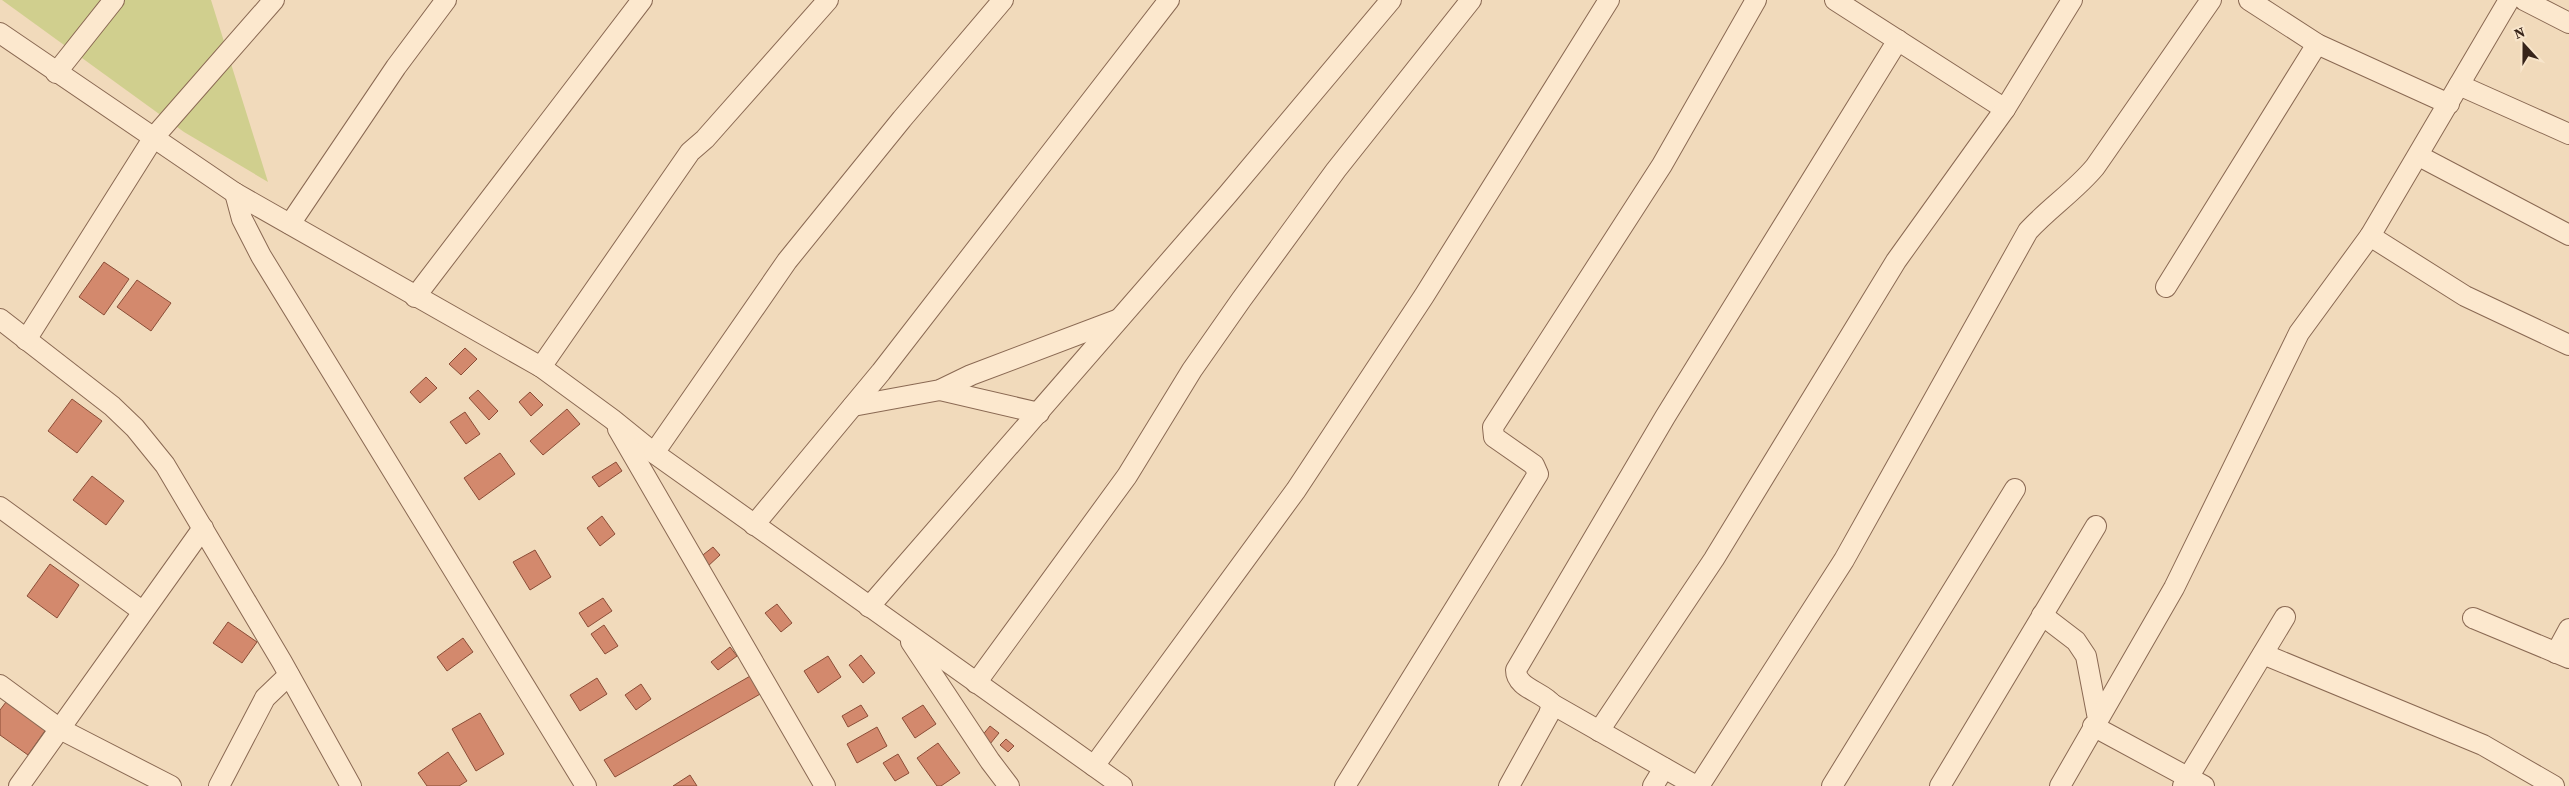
<svg xmlns="http://www.w3.org/2000/svg" width="2569" height="786" viewBox="0 0 2569 786" font-family="'Source Serif 4',serif">
<style>
.green{fill:#d0cf8e}
.building{fill:#d3896d;stroke:#8b4d37}
.lines{fill:none;stroke-linecap:round;stroke-linejoin:round}
.street-casing{stroke:#8a6953;stroke-width:22}
.street{stroke:#fce8ce;stroke-width:20}
</style>
<rect width="100%" height="100%" fill="#f1dabb"/>
<polygon class="green" points="2,0 211,0 268,182 184,132"/>
<g class="building">
<polygon points="104,262 129,279 104,315 79,297"/>
<polygon points="137,280 171,303 151,331 117,307"/>
<polygon points="465,348 477,359 461,375 449,364"/>
<polygon points="426,377 437,388 420,403 410,392"/>
<polygon points="478,390 498,411 489,420 469,398"/>
<polygon points="530,392 543,405 531,416 519,402"/>
<polygon points="72,399 102,421 77,453 48,431"/>
<polygon points="567,409 580,424 543,455 530,441"/>
<polygon points="465,412 480,434 466,444 450,422"/>
<polygon points="500,453 515,474 479,500 464,478"/>
<polygon points="616,462 622,471 599,487 592,477"/>
<polygon points="92,476 124,501 106,525 73,500"/>
<polygon points="602,516 615,534 600,546 587,528"/>
<polygon points="713,547 720,555 707,567 699,558"/>
<polygon points="535,550 551,577 530,590 513,562"/>
<polygon points="50,564 79,585 57,618 27,596"/>
<polygon points="603,598 612,611 588,627 579,613"/>
<polygon points="777,604 792,623 781,632 765,613"/>
<polygon points="228,622 257,642 242,663 213,643"/>
<polygon points="604,625 618,646 605,654 591,634"/>
<polygon points="463,638 473,652 447,671 437,657"/>
<polygon points="730,647 737,656 718,670 711,662"/>
<polygon points="861,655 875,673 863,683 849,665"/>
<polygon points="828,656 841,677 818,693 804,671"/>
<polygon points="752,675 762,693 615,777 604,760"/>
<polygon points="597,678 607,694 580,711 570,695"/>
<polygon points="641,684 651,699 636,710 625,695"/>
<polygon points="9,698 49,725 28,755 0,735 0,710"/>
<polygon points="861,705 868,716 848,727 842,716"/>
<polygon points="923,705 936,724 915,738 902,718"/>
<polygon points="480,713 504,754 476,771 452,729"/>
<polygon points="990,726 999,733 990,744 981,737"/>
<polygon points="877,727 887,746 857,763 847,744"/>
<polygon points="1006,739 1014,746 1008,752 1000,745"/>
<polygon points="938,743 960,773 941,786 937,786 917,758"/>
<polygon points="448,752 467,781 459,786 427,786 418,773"/>
<polygon points="898,754 909,773 895,781 883,763"/>
<polygon points="690,775 697,786 673,786"/>
</g>
<g class="lines">
<g class="street-casing">
<g id="street">
<polyline points="1835,0 2005,109"/>
<polyline points="2249,0 2317,44 2449,104"/>
<polyline points="2524,0 2569,23"/>
<polyline points="0,33 235,193 541,367 612,419 654,453 1122,786"/>
<polyline points="56,73 114,0"/>
<polyline points="2459,85 2569,134"/>
<polyline points="2419,156 2569,235"/>
<polyline points="235,193 242,219 261,256 586,786"/>
<polyline points="290,224 396,67 446,0"/>
<polyline points="2370,236 2465,296 2569,345"/>
<polyline points="2166,287 2317,44"/>
<polyline points="415,297 642,0"/>
<polyline points="0,319 112,406 135,428 165,465 282,662 351,786"/>
<polyline points="26,340 154,137 274,0"/>
<polyline points="541,367 690,152 705,139 828,0"/>
<polyline points="940,390 1039,413"/>
<polyline points="853,406 940,390 971,375 1119,319"/>
<polyline points="618,429 825,786"/>
<polyline points="654,453 787,261 902,119 1003,0"/>
<polyline points="0,507 142,611"/>
<polyline points="754,525 881,372 1169,0"/>
<polyline points="869,607 1228,194 1391,0"/>
<polyline points="2042,615 2076,641 2086,656 2098,719"/>
<polyline points="2473,618 2569,658"/>
<polyline points="911,642 990,761 1009,786"/>
<polyline points="2556,653 2569,629"/>
<polyline points="2263,654 2483,745 2554,786"/>
<polyline points="976,683 1127,476 1192,370 1241,300 1336,170 1471,0"/>
<polyline points="0,685 60,729 171,786"/>
<polyline points="1552,704 1696,786"/>
<polyline points="2093,726 2204,786"/>
<polyline points="1599,731 1714,559 1896,261 2005,109 2072,0"/>
<polyline points="1094,766 1296,490 1424,296 1609,0"/>
<polyline points="19,786 203,528"/>
<polyline points="219,786 265,698 289,675"/>
<polyline points="1345,786 1538,474 1534,465 1494,437 1493,427 1662,165 1756,0"/>
<path d="M1509 786 1549 714 1552 704C1543 692 1516 688 1516 670L1665 417 1898 40"/>
<polyline points="1653,786 1664,768"/>
<path d="M1699 786 1844 560 2028 231C2049 208 2075 191 2095 167L2211 0"/>
<polyline points="1832,786 2015,489"/>
<polyline points="1940,786 2096,526"/>
<polyline points="2060,786 2174,588 2299,333 2370,236 2509,0"/>
<polyline points="2183,786 2285,617"/>
</g>
</g>
<use href="#street" class="street"/>
</g>
<g transform="translate(2524 45) rotate(339)" stroke="#f8e5cb" stroke-width="4" paint-order="stroke">
<path d="M0-4L9 19L0 12L-9 19Z" fill="#37241a"/>
<text y="-8" font-size="14" font-weight="bold" text-anchor="middle" fill="#37241a">N</text>
</g>
</svg>
